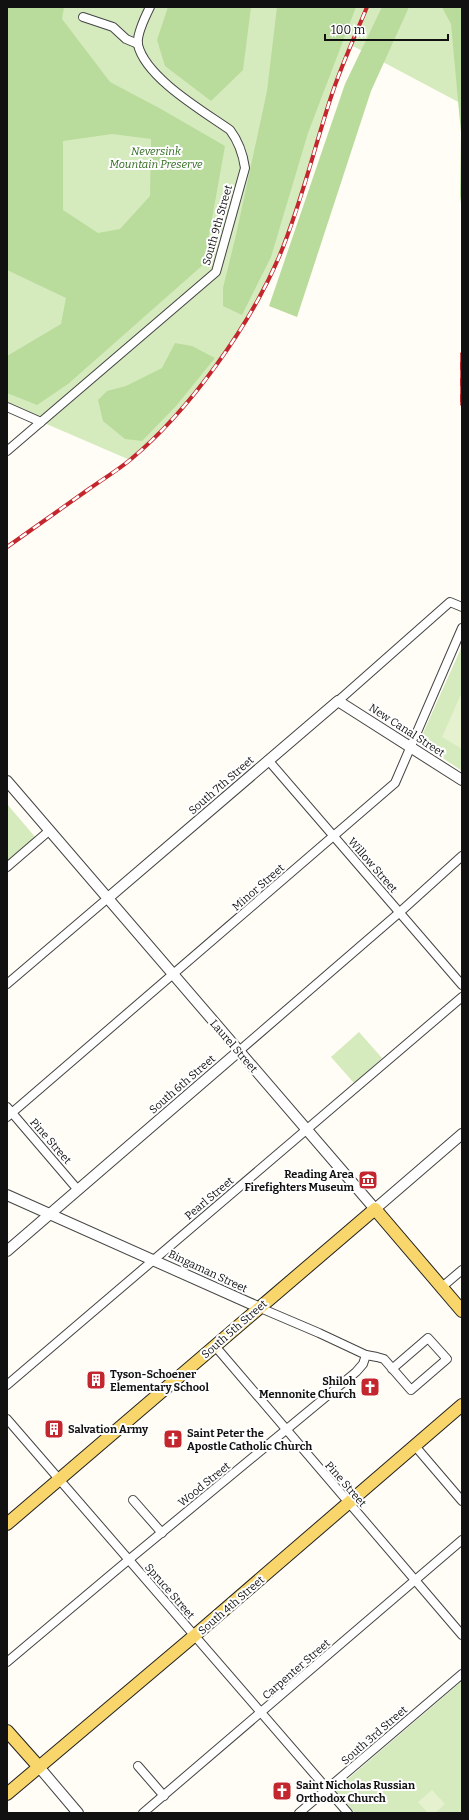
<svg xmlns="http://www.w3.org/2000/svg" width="469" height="1820" viewBox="0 0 469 1820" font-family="Bitter,serif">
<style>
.green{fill:#d5ebbd}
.forest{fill:#b9dc9c;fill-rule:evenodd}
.pitch{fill:#e6f2cf}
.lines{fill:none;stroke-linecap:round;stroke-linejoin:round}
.minor-casing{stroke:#444;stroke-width:10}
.tertiary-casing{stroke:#444;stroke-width:12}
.primary-casing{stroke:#222;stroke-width:14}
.minor{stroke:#fff;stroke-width:8}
.tertiary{stroke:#fff;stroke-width:10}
.primary{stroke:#f9d66b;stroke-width:12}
.rail-casing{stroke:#c4262e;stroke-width:4}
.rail{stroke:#fff;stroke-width:2.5;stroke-dasharray:8;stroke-linecap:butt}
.labels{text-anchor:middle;stroke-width:4;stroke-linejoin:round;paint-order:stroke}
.park-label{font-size:11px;font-style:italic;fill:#2f6b1f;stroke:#fff}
.street-label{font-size:11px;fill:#111;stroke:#fff}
.poi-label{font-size:11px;font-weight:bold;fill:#111;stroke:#fff;text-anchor:start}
</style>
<rect width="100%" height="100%" fill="#fffdf5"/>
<g class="green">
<path d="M7 7H462V104L351 45C320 113 307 187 279 257 248 334 191 404 130 460L7 407Z"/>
<polygon points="462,646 462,771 419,742"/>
<polygon points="7,804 36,838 7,862"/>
<polygon points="359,1032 382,1058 354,1083 331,1057"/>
<polygon points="462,1681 462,1813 355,1813 335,1790"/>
</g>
<g class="forest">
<path d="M7 7H64L62 19 110 82 161 109 225 146 204 264 68 384 37 405 7 393V356L61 324 66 298 7 270ZM112 134 151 139 150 196 120 229 98 233 63 210V141Z"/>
<polygon points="168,7 251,7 243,70 211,101 165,66 157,40"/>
<polygon points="277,7 356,7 308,133 271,257 242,315 223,306 223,288 236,235 267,91"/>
<polygon points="382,7 409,7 371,91 297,317 269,306 345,84"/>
<polygon points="442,7 462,7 462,210 460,196 461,133 451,24"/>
<polygon points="175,343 192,346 215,358 176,406 142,441 125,439 103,421 98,400 107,391 126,386 162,368"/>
</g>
<g class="pitch">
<polygon points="462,692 462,749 442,737"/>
<polygon points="432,1790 445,1804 435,1813 428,1813 418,1802"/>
</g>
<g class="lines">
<g class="minor-casing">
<g id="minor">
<polyline points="83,17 113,27 126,39 138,44"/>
<polyline points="7,407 41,422"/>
<path d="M7 451 216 272 245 168C243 154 239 142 230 130 203 111 146 78 138 45 136 35 146 15 150 7"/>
<polyline points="338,701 450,602 462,607"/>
<polyline points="268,760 462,985"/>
<polyline points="7,867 50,830"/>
<polyline points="7,984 108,898"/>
<polyline points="239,1051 400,912 462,856"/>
<polyline points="7,1107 78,1190"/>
<polyline points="7,1117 395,783 462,628"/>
<polyline points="442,1287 462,1270"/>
<polyline points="258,1307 319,1333 366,1355 377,1357 384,1359 411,1390 447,1359 428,1338 392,1369"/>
<polyline points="215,1346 462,1635"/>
<polyline points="7,1385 462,997"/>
<polyline points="7,1419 348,1813"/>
<polyline points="415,1446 462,1501"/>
<polyline points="133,1500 162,1533"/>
<polyline points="7,1662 120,1567 356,1372 363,1364 366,1355"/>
<polyline points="138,1766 164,1796"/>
<polyline points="143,1813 462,1540"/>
<polyline points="299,1813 462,1674"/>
</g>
</g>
<g class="tertiary-casing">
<g id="tertiary">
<polyline points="7,781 375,1209 462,1134"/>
<polyline points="108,898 338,701 462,780"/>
<polyline points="7,1195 258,1307"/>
<polyline points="7,1251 239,1051"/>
<polyline points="39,1767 78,1813"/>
</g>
</g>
<g class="primary-casing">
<g id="primary">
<polyline points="7,1524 375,1209 462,1311"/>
<polyline points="7,1731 39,1767"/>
<polyline points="7,1794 194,1636 462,1405"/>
</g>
</g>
<use href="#minor" class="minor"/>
<use href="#tertiary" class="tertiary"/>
<use href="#primary" class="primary"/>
<g class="rail-casing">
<g id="rail">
<polyline points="462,354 462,404"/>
<path d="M7 547C34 528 62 508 89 489 103 479 118 470 130 460 189 411 249 327 279 257 301 205 314 148 332 94 342 64 355 36 367 7"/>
</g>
</g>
<use href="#rail" class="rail"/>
</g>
<defs>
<g id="museum-square" transform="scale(1)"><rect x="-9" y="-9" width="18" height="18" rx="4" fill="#c4262e" stroke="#fff"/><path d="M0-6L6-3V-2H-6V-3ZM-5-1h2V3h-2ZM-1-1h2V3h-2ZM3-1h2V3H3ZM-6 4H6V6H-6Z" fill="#fff"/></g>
<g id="building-square" transform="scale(1)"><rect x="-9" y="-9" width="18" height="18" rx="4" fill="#c4262e" stroke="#fff"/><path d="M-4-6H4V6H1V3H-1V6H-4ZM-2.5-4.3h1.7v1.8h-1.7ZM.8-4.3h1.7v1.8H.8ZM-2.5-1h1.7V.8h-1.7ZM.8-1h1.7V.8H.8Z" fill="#fff"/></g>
<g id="church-square" transform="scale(1)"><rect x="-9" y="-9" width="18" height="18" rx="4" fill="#c4262e" stroke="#fff"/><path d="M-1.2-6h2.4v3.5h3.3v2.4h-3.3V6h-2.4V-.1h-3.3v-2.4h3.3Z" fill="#fff"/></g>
</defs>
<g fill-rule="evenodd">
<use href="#museum-square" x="368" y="1180"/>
<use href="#building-square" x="96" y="1380"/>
<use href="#church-square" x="370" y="1387"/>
<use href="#building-square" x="54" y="1429"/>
<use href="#church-square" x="173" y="1439"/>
<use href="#church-square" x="282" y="1791"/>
</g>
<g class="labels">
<g class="park-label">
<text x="156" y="155">Neversink<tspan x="156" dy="13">Mountain Preserve</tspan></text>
</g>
<g class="street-label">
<text transform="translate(217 225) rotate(-74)" y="4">South 9th Street</text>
<text transform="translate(407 730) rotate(33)" y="4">New Canal Street</text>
<text transform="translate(221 785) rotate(-41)" y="4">South 7th Street</text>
<text transform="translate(373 865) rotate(49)" y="4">Willow Street</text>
<text transform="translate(258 887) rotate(-41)" y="4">Minor Street</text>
<text transform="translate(234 1046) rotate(49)" y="4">Laurel Street</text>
<text transform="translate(182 1084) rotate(-41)" y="4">South 6th Street</text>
<text transform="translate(51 1141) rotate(49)" y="4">Pine Street</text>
<text transform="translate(209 1198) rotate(-40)" y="4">Pearl Street</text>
<text transform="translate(208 1271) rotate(25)" y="4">Bingaman Street</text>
<text transform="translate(234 1329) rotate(-41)" y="4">South 5th Street</text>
<text transform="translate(204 1484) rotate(-39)" y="4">Wood Street</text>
<text transform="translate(346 1484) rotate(49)" y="4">Pine Street</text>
<text transform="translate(170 1591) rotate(49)" y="4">Spruce Street</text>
<text transform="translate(231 1605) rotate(-41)" y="4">South 4th Street</text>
<text transform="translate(296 1669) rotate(-41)" y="4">Carpenter Street</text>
<text transform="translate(374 1735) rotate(-41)" y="4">South 3rd Street</text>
</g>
<g class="poi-label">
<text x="354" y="1178" text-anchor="end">Reading Area<tspan x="354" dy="13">Firefighters Museum</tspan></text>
<text x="110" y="1378">Tyson-Schoener<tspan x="110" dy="13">Elementary School</tspan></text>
<text x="356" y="1385" text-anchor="end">Shiloh<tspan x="356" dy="13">Mennonite Church</tspan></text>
<text x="68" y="1433">Salvation Army</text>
<text x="187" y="1437">Saint Peter the<tspan x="187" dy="13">Apostle Catholic Church</tspan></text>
<text x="296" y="1789">Saint Nicholas Russian<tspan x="296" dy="13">Orthodox Church</tspan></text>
</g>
</g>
<rect width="469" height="1820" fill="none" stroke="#111111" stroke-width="16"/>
<path d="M325 34v6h123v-6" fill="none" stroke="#111111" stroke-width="2"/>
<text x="331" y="34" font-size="12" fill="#111111" stroke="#ffffff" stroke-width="3" paint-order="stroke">100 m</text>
</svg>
